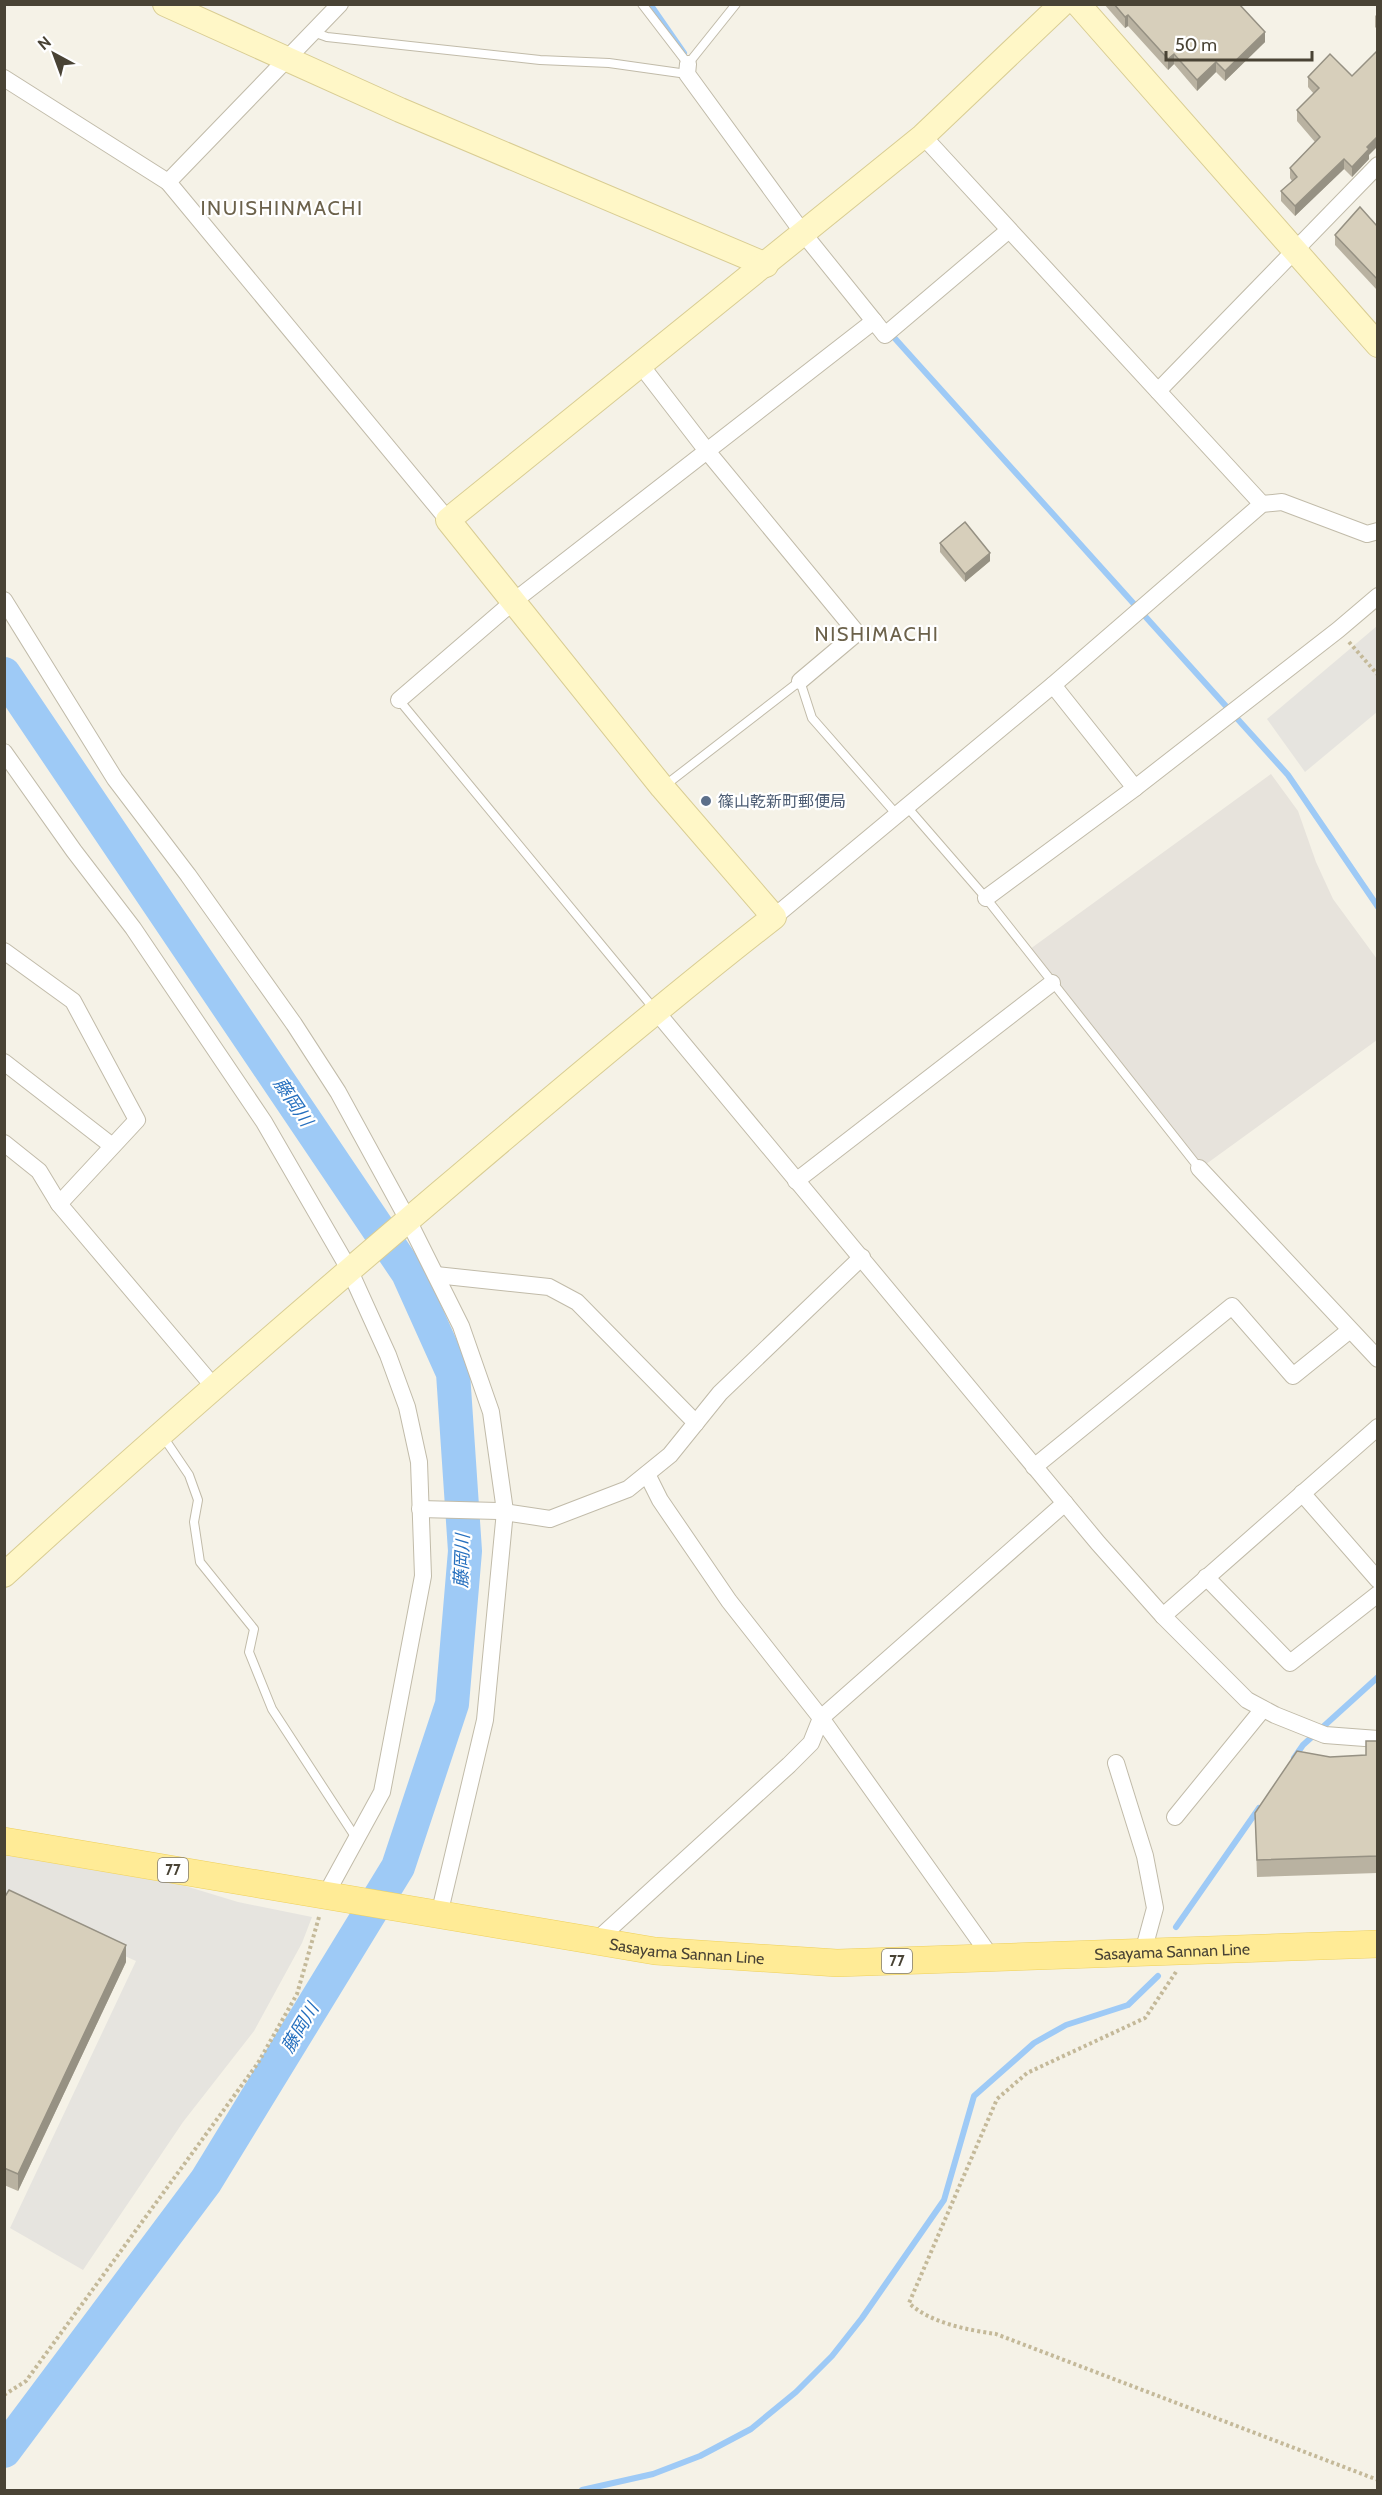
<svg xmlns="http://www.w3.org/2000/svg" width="1382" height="2495" viewBox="0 0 1382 2495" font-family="Cabin,'Noto Sans JP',sans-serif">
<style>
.industrial{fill:#e7e3dc}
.parking{fill:#e6e4df}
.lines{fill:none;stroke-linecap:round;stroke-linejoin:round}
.stream{stroke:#9ecaf6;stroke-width:6}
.river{stroke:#9ecaf6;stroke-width:34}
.lane-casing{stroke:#c1bba9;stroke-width:10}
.street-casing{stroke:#c1bba9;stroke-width:18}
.secondary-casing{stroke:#d9cd93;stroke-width:26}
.primary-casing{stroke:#eed05c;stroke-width:28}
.path{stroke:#c4b999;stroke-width:4;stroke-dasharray:3 3;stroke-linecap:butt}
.lane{stroke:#fff;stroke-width:8}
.street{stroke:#fff;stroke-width:16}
.secondary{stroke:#fff7c7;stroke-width:24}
.primary{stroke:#ffeb96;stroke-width:27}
.wall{fill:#b9b2a1}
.shaded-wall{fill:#969183}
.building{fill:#d7cfbb;stroke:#969183;stroke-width:1.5}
.service-dot{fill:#5c6f8a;stroke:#fff;stroke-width:2}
.labels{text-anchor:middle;stroke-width:4.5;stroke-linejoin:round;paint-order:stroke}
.shield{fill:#fff;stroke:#807b72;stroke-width:1.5}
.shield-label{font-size:15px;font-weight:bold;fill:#494335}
.service-label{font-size:16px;fill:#4e5e75;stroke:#fff;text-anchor:start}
.street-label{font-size:16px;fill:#494335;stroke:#fff}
.water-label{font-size:18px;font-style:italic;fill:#256fbe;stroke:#fff}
.quarter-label{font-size:20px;letter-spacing:1.5px;fill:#6c624b;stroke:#fff}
</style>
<rect width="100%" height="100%" fill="#f5f2e7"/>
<polygon class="industrial" points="1271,774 1298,811 1316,862 1333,899 1377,959 1377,1040 1202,1167 1026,952"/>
<g class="parking">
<polygon points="1377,626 1377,712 1305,772 1267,719"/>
<polygon points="4,1855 182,1885 238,1902 312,1917 302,1943 254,2031 183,2122 83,2270 10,2228 136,1961 5,1902"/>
</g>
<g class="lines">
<g class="stream">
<polyline points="650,4 684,53"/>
<polyline points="890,333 1288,775 1378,907"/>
<polyline points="1294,1758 1303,1745 1378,1677"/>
<polyline points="1176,1927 1259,1808"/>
<polyline points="582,2490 653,2474 700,2456 751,2429 796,2392 832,2356 862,2318 944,2200 974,2096 1034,2043 1066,2025 1128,2005 1158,1976"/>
</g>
<polyline class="river" points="4,674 408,1273 453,1373 465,1551 452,1704 398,1867 206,2181 4,2451"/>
<g class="lane-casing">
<g id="lane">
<polyline points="642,4 688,64 736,4"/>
<polyline points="313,32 327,37 540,60 609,63 687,74"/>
<polyline points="399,700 655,1010"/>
<polyline points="663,787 800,681 812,718 898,816"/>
<polyline points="908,808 986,898 1199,1168"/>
<polyline points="162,1435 189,1475 198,1500 194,1522 200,1562 254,1629 249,1652 272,1709 356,1838"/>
</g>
</g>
<g class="street-casing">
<g id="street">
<polyline points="688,64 687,74 803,233 874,321"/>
<polyline points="4,78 168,182 448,520"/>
<polyline points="923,136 1262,504"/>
<polyline points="168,182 340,4"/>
<polyline points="640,364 707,451 857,633 800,681"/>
<polyline points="1158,391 1378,165"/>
<polyline points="4,600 115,779 188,875 294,1024 338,1092 408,1220 461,1326 491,1412 505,1511 485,1720 439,1915"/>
<polyline points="1053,685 1135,788 1338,630 1378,596"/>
<polyline points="399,700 514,601 874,321 885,335 1009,230"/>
<polyline points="4,752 74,851 133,928 264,1122 349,1269 388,1355 407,1407 419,1462 423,1576 382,1792 325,1896"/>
<polyline points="986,898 1135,788"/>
<polyline points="774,917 1053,685 1262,504 1282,502 1367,534 1378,531"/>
<polyline points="4,951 73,1001 137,1120 59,1204"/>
<polyline points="655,1010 1098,1543 1163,1616 1247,1700 1275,1715 1325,1735 1378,1739"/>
<polyline points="4,1062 111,1145"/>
<polyline points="4,1143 39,1171 59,1204 214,1387"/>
<polyline points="1199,1168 1378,1359"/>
<polyline points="796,1181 1052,983"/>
<polyline points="436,1275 549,1287 577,1302 696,1423"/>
<polyline points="1034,1467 1232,1306 1293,1376 1350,1330"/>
<polyline points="1302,1493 1378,1580"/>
<polyline points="420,1509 498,1511 550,1519 628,1489 670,1455 720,1393 862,1257"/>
<polyline points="1206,1577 1290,1663 1378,1594"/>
<polyline points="1163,1616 1378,1427"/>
<polyline points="1116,1763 1145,1856 1155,1908 1143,1952"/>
<polyline points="1175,1817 1263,1709"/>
<polyline points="596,1941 789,1765 811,1743 821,1718 729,1601 660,1500 647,1474"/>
<polyline points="991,1957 821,1718 1065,1503"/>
</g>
</g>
<g class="secondary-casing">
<g id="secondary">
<polyline points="165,4 400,110 766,265"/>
<polyline points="1078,4 1378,345"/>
<path d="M4 1575C147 1444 293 1318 441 1192 550 1099 660 1006 774 917L662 787 448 520 923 136 1062 4"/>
</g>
</g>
<g class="primary-casing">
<g id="primary">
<path id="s1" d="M4 1841 655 1951 837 1963 1378 1944"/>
</g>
</g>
<g class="path">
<polyline points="1349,642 1378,675"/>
<path d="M1176 1972 1145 2018 1027 2073 997 2099 909 2303C930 2323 968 2330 996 2334L1378 2480"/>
<polyline points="4,2395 26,2381 258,2063 297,1994 319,1917"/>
</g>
<use href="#lane" class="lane"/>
<use href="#street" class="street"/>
<use href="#secondary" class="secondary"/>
<use href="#primary" class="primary"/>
</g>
<g class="wall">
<polygon points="1104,4 1239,4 1265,42 1225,81 1216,72 1197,91 1174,64 1168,70 1128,26 1125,28"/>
<polygon points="1377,14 1377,29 1375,27 1375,16"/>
<polygon points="1352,76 1369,155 1369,159 1352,177 1344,169 1295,216 1281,201 1281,191 1292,181 1290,178 1290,168 1315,142 1297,121 1297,110 1314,94 1308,87 1308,77"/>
<polygon points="1377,226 1377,290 1335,245 1335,235"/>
<polygon points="940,543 990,561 965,582 940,552"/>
<polygon points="1366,1741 1377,1741 1377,1873 1257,1877 1255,1813 1330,1757 1366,1755"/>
<polygon points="4,1898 126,1962 18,2191 4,2185"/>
</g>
<g class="shaded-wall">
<polygon points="1128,15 1128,26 1125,28 1125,17"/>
<polygon points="1265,32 1265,42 1225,81 1225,71"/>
<polygon points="1174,54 1174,64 1168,70 1168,59"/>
<polygon points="1216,62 1216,72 1197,91 1197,80"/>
<polygon points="1377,137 1377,147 1369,155 1369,159 1352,177 1352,167 1367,147"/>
<polygon points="1344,159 1344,169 1295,216 1295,206"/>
<polygon points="990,553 990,561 965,582 965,574"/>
<polygon points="126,1945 126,1962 18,2191 18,2174"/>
</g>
<g class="building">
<polygon points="1114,4 1239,4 1265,32 1225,71 1216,62 1197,80 1174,54 1168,59 1128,15 1125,17"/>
<polygon points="1377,51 1377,137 1367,147 1369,149 1352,167 1344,159 1295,206 1281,191 1297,177 1290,168 1320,137 1297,110 1319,88 1308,77 1330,54 1352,76"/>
<polygon points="1360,207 1377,226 1377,279 1335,235"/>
<polygon points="965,522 990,553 965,574 940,543"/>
<polygon points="1366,1741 1377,1741 1377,1856 1257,1860 1255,1813 1297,1751 1330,1757 1366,1755"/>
<polygon points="9,1890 126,1945 18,2174 4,2168 4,1898"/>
</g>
<circle class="service-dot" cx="706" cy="801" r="6"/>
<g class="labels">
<g class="shield">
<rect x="158" y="1858" width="30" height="24" rx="4.5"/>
<rect x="882" y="1949" width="30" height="24" rx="4.5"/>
</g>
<g class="shield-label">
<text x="173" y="1875">77</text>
<text x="897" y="1966">77</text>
</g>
<g class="service-label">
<text x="718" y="807">篠山乾新町郵便局</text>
</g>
<g class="street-label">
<text dy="6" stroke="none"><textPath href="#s1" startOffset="692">Sasayama Sannan Line</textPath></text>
<text dy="6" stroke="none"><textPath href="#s1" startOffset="1178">Sasayama Sannan Line</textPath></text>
</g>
<g class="water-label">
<text transform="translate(293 1102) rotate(56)" y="6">藤岡川</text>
<text transform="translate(462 1561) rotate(-88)" y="6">藤岡川</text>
<text transform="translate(300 2028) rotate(-59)" y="6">藤岡川</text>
</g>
<g class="quarter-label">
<text x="282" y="215">INUISHINMACHI</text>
<text x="877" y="641">NISHIMACHI</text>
</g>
</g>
<rect width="1382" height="2495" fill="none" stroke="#494335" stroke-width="12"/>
<g transform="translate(54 54) rotate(319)" stroke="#ffffff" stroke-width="4.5" paint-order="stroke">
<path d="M0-4.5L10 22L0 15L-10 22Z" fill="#494335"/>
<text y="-9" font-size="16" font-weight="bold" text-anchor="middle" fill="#494335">N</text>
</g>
<path d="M1166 51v9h146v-9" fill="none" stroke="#494335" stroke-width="3"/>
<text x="1175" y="51" font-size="18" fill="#494335" stroke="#ffffff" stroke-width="4.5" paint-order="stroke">50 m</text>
</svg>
